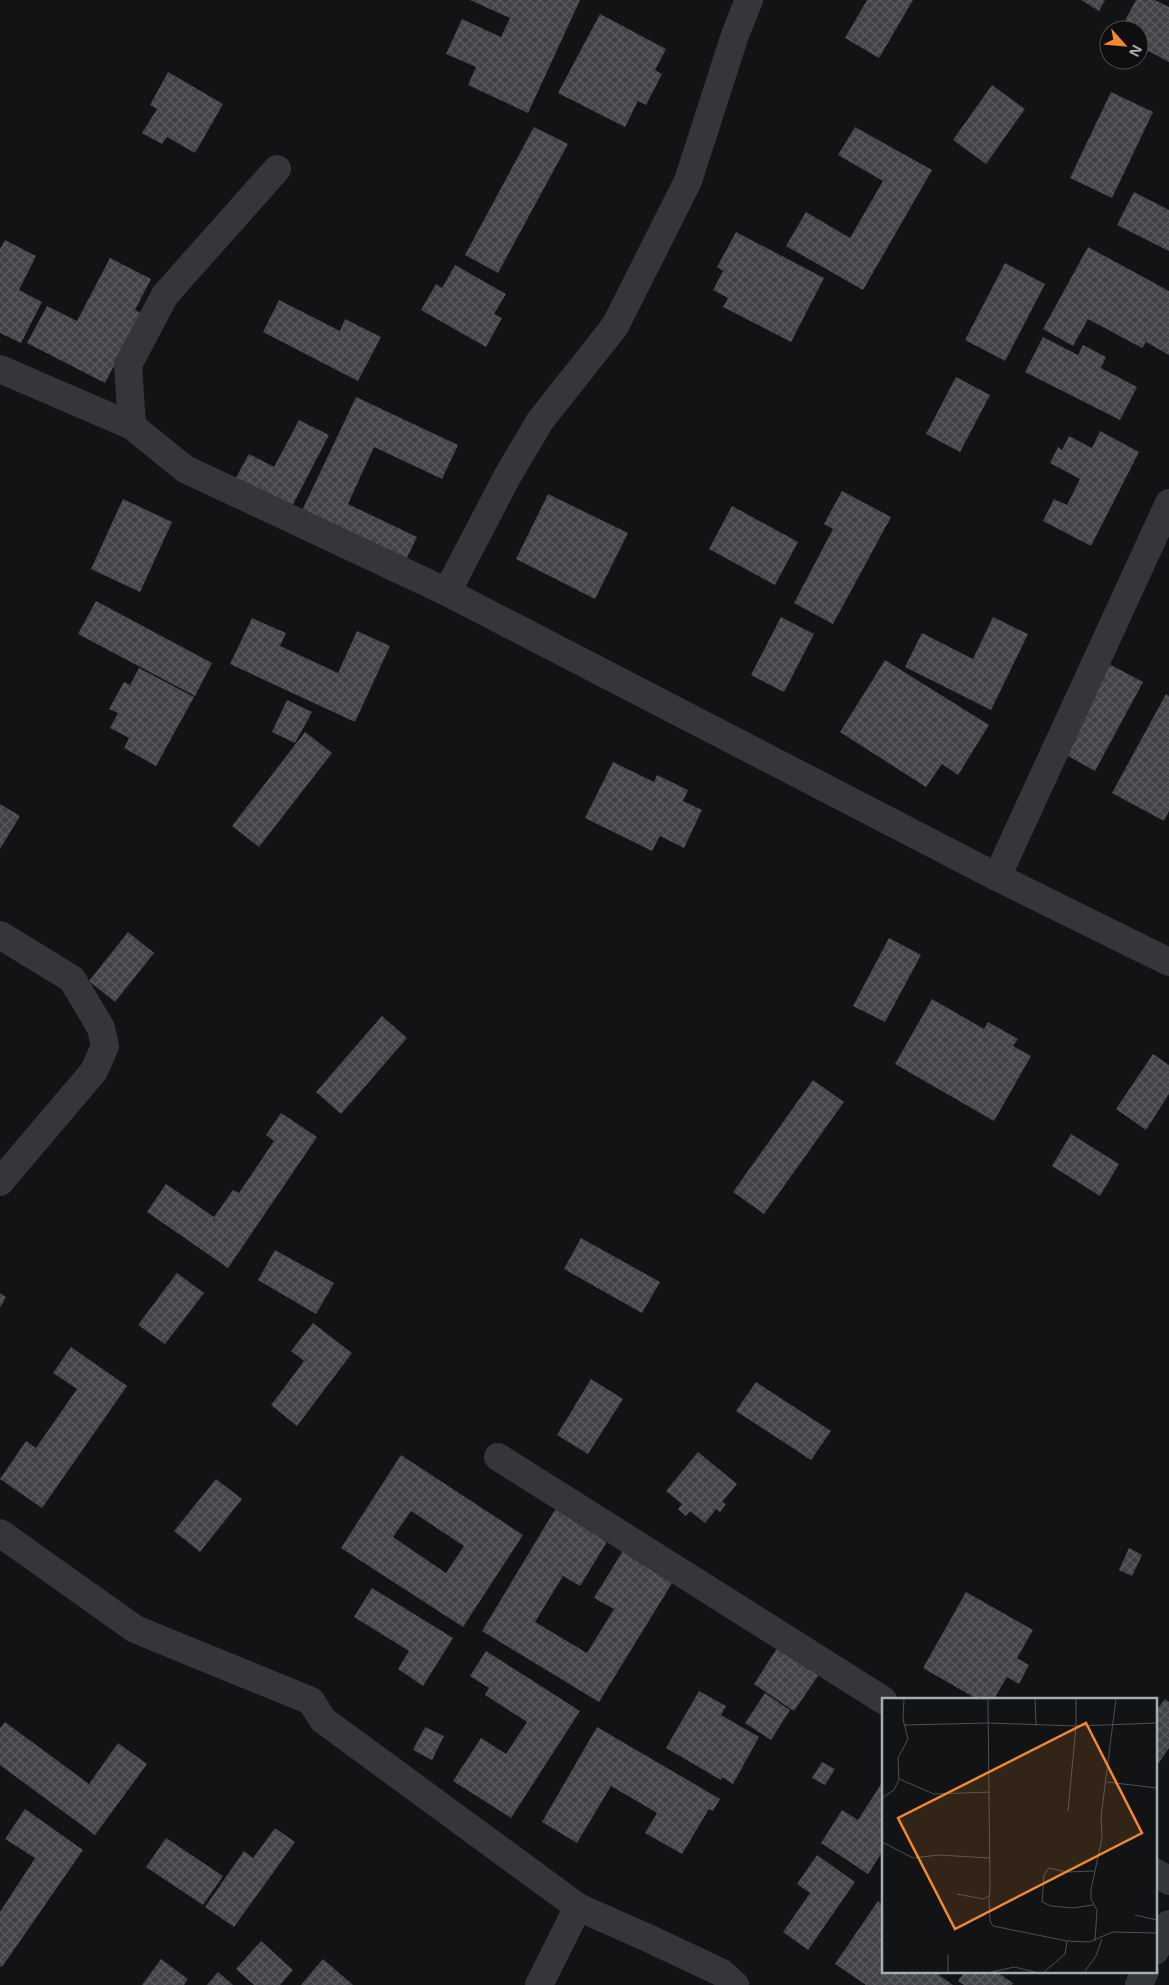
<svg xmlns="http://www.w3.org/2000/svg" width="1169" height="1985" viewBox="0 0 1169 1985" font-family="'Open Sans',sans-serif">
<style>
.building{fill:url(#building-cross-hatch);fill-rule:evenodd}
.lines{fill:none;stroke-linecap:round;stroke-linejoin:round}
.minor{stroke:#343639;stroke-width:28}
.inset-road{fill:none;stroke:#4c5054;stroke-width:1}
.view{fill:#f1892e;fill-opacity:0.15;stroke:#f1892e;stroke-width:2.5}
.inset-edge{fill:none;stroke:#a4acb5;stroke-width:2.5}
</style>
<defs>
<pattern id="building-cross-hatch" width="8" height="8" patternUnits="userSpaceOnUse" patternTransform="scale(1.25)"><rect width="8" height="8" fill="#414347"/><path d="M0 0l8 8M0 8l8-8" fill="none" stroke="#595b5f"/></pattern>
</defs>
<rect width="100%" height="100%" fill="#121314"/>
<g class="building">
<polygon points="470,0 580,0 528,113 468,85 476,67 446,54 462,19 501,37 510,18"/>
<polygon points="867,0 913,0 879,58 845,38"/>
<polygon points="1081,0 1105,0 1099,11"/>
<polygon points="1136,0 1155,0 1169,7 1169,62 1139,46 1139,30 1120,30"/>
<polygon points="600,14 666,49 655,70 662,74 646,105 638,101 625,127 558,93"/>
<polygon points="168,72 223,104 195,153 167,137 162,144 142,133 157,109 150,105"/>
<polygon points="992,85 1025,109 986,164 953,140"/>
<polygon points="1111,92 1153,112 1112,198 1070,178"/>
<polygon points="534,127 568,144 498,273 465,255"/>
<polygon points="855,127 932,170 863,290 786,246 806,212 850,238 883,181 838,155"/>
<polygon points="1134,192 1169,210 1169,251 1117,225"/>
<polygon points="736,232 824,278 791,342 723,307 728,298 713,290 723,271 717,267"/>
<polygon points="5,240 36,256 19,290 42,302 21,343 0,333 0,249"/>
<polygon points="1088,247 1169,291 1169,355 1146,342 1142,348 1088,319 1073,346 1043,329"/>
<polygon points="110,258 151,279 135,310 141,313 105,383 27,343 47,306 77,321"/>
<polygon points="1005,263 1045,284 1005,361 965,340"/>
<polygon points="455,265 506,294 494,314 502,318 486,347 421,310 436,284 442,288"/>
<polygon points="279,300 340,331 345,319 381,337 358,381 263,332"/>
<polygon points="1043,337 1078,355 1083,345 1106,357 1101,368 1137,387 1120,420 1025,372"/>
<polygon points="956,377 990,395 960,452 926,434"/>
<polygon points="356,397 458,445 442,479 374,447 348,504 417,537 402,568 298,519"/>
<polygon points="299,420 329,435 288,514 232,485 249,454 274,467"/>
<polygon points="1100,431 1139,452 1091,546 1043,521 1054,499 1067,505 1080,479 1050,463 1058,447 1062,450 1069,436 1092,448"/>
<polygon points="842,491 891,517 833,624 794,603 833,529 824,524"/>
<polygon points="548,494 628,533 595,599 516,559"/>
<polygon points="123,499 172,522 140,592 91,569"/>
<polygon points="732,506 798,542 775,585 709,549"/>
<polygon points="96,601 212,663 195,696 78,634"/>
<polygon points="781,617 814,634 784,692 751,675"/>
<polygon points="993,617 1028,634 991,710 905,667 922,633 973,659"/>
<polygon points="252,618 286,633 280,646 338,673 357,631 390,646 355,722 230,664"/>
<polygon points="885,660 989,725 958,775 942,764 926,787 840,732"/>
<polygon points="1107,663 1143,682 1095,771 1059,751"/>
<polygon points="139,668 194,697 156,766 124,748 129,738 110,728 118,713 109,709 124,682 130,685"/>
<polygon points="1166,694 1169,696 1169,811 1164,821 1112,793"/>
<polygon points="287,700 312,712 295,743 272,732"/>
<polygon points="305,732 332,753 259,847 232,826"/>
<polygon points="613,762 654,782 657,775 688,790 683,801 702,810 684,848 660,836 652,851 585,818"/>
<polygon points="0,804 20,816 0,849"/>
<polygon points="128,932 154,953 115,1002 89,981"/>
<polygon points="889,938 921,955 885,1022 853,1006"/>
<polygon points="932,999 984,1029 988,1022 1018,1039 1013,1046 1031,1056 994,1121 895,1064"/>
<polygon points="382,1016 407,1038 341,1114 316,1092"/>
<polygon points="1153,1054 1169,1065 1169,1094 1146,1130 1116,1109"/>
<polygon points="813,1080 844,1102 764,1214 733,1192"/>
<polygon points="281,1113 317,1137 228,1268 147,1212 166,1184 214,1217 233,1190 239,1193 274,1141 266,1135"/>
<polygon points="1071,1134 1119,1164 1100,1196 1052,1166"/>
<polygon points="581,1238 660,1282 642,1313 564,1269"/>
<polygon points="275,1250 334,1283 316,1314 258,1280"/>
<polygon points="177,1273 204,1293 165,1344 138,1325"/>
<polygon points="0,1293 6,1297 0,1308"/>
<polygon points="313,1323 352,1353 297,1426 271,1405 304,1361 291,1351"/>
<polygon points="71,1347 127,1386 42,1508 0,1479 26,1441 36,1448 77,1389 53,1373"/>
<polygon points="591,1379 623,1399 588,1454 557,1435"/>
<polygon points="756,1382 831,1431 811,1460 736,1411"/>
<polygon points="698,1452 737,1484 722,1502 726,1504 720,1512 716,1509 705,1523 690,1511 686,1516 678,1509 682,1504 666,1491"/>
<path d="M401 1455 523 1535 463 1627 341 1548ZM411 1511 464 1546 446 1573 393 1537Z"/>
<polygon points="216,1479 242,1499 200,1552 174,1531"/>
<polygon points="556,1508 608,1540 580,1586 563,1576 535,1622 587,1653 614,1609 594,1598 624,1549 674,1580 599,1702 482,1631"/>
<polygon points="1129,1548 1142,1555 1132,1576 1119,1570"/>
<polygon points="372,1588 453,1638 423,1686 398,1669 409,1651 354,1617"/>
<polygon points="966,1592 1033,1630 1017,1658 1029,1665 1019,1684 1007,1677 994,1699 977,1699 923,1668"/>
<polygon points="781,1642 822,1670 794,1711 754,1684"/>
<polygon points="486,1651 580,1711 511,1818 453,1781 481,1738 506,1754 527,1722 485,1695 489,1688 470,1676"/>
<polygon points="699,1691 726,1706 721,1715 759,1737 733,1784 722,1777 721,1780 666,1748"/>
<polygon points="765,1693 790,1710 771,1740 745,1723"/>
<polygon points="1165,1699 1169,1702 1169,1748 1155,1768 1155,1712"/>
<polygon points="5,1722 89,1784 118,1743 147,1764 95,1835 0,1765 0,1728"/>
<polygon points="425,1727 444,1736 432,1760 413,1750"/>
<polygon points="597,1727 720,1799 713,1811 709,1809 682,1854 645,1833 657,1813 611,1786 577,1843 542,1822"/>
<polygon points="822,1762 835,1769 825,1785 812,1778"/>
<polygon points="883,1781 883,1851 868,1874 821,1843 842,1810 858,1820"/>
<polygon points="25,1809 83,1850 2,1967 0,1966 0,1912 35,1858 5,1839"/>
<polygon points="275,1828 295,1842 234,1927 205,1907 244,1851 253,1858"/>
<polygon points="166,1838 223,1876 203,1905 146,1867"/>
<polygon points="817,1855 855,1882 808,1950 783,1932 810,1893 797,1884"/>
<polygon points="878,1901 883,1905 883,1971 942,1971 939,1975 953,1985 866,1985 835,1964"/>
<polygon points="261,1941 293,1970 280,1985 254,1985 236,1969"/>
<polygon points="161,1959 188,1979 184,1985 142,1985"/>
<polygon points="323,1959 353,1985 301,1985"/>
<polygon points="965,1971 995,1971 1013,1983 1012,1985 964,1985 958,1981"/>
<polygon points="218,1972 233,1985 207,1985"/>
</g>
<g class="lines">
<g class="minor">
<polyline points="277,169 165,295 128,365 132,426 185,469 447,592 997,877 1169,962"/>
<polyline points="0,369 132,426"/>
<polyline points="447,592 508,475 540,421 615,326 688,181 735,35 749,0"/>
<polyline points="997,877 1169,503"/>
<polyline points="0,935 72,979 101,1028 105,1046 94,1071 0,1182"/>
<polyline points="498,1457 883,1700"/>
<polyline points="0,1533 135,1629 311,1701 323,1720 578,1907 650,1939 722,1973 735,1985"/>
<polyline points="1155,1872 1169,1881"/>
<polyline points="1155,1951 1169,1924"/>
<polyline points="539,1985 578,1907"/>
<polyline points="1139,1985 1145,1971"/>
</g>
</g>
<g transform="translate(882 1698)">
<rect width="275" height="275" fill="#121314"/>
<path class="inset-road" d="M22 1 21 21 26 41 16 60 17 81 52 96 108 94M153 1 154 28M23 27 107 25 194 28V1M225 84 275 90M0 100 12 92 17 81M186 113 194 28 275 25M0 144 31 160 57 157 107 160M75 196 101 201 107 198 108 191 106 1M107 198 108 223 111 228 185 243M211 207 191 210 169 208 160 204 162 177 167 170 185 174 212 173M253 217 275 222M213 243 215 212 209 201V192L220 140 219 119 234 1M66 256V274M203 273 214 258 220 241M110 274 132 269 153 274M162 274 183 256 185 243 207 244 231 234 275 235"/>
<path class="view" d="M204 25 260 135 73 231 16 120Z"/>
<rect width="275" height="275" class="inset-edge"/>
</g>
<g transform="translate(1124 45) rotate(117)"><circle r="24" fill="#0e0e0f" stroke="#4a4d51"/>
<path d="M0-4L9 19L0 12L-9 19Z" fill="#f1892e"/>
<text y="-8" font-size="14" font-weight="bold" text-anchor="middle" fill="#a4acb5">N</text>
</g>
</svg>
